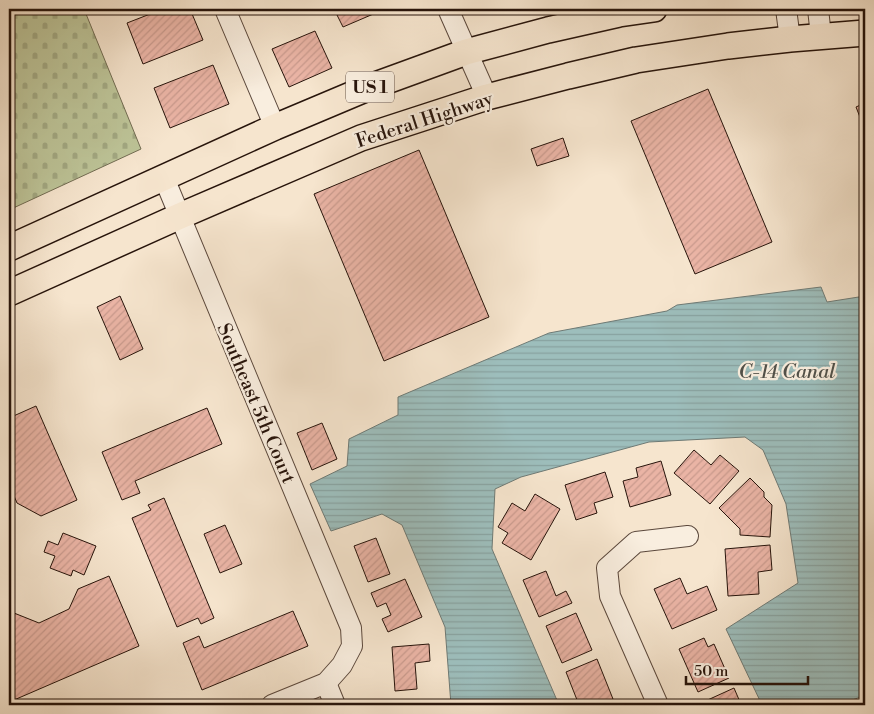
<svg xmlns="http://www.w3.org/2000/svg" width="874" height="714" viewBox="0 0 874 714" font-family="'Libre Bodoni',serif">
<style>
.cemetery{fill:url(#cemetery-stones);stroke:#726c52}
.water{fill:url(#water-rules);stroke:#6e7a75}
.building{fill:url(#building-hatch);stroke:#27140b}
.lines{fill:none;stroke-linecap:round;stroke-linejoin:round}
.minor-casing{stroke:#5b483c;stroke-width:22}
.major-casing{stroke:#27140b;stroke-width:28}
.minor{stroke:#f9eedf;stroke-width:20}
.major{stroke:#f6e5ce;stroke-width:25}
.labels{text-anchor:middle;stroke-width:4.5;stroke-linejoin:round;paint-order:stroke}
.shield{fill:#f9eedf;stroke:#66554b;stroke-width:1}
.shield-label{font-size:18px;font-weight:bold;fill:#27140b}
.street-label{font-size:19px;fill:#27140b;stroke:#f9eedf}
.water-label{font-size:20px;font-style:italic;fill:#505049;stroke:#f9eedf}
</style>
<defs>
<pattern id="cemetery-stones" width="16" height="16" patternUnits="userSpaceOnUse" patternTransform="scale(1.25)"><rect width="16" height="16" fill="#bdc498"/><path d="M2 7V4a2 2 0 0 1 4 0v3zM10 15v-3a2 2 0 0 1 4 0v3z" fill="#a2a882"/></pattern>
<pattern id="water-rules" width="6" height="5" patternUnits="userSpaceOnUse" patternTransform="scale(1.25)"><rect width="6" height="5" fill="#9dbebc"/><path d="M0 2.5h6" fill="none" stroke="#87a2a0"/></pattern>
<pattern id="building-hatch" width="6" height="6" patternUnits="userSpaceOnUse" patternTransform="scale(1.25)"><rect width="6" height="6" fill="#eab4a5"/><path d="M-1 1l2-2M0 6l6-6M5 7l2-2" fill="none" stroke="#c99a8d"/></pattern>
</defs>
<rect width="100%" height="100%" fill="#f6e5ce"/>
<filter id="stains"><feTurbulence type="fractalNoise" baseFrequency=".004" numOctaves="4"/><feColorMatrix values="0 0 0 0 .2 0 0 0 0 .09 0 0 0 0 .02 0 0 0 .5 -.17"/></filter>
<radialGradient id="worn" r=".72"><stop offset=".6" stop-color="#630" stop-opacity="0"/><stop offset="1" stop-color="#630" stop-opacity=".3"/></radialGradient>
<polygon class="cemetery" points="9,9 84,9 141,149 9,210"/>
<polygon class="water" points="821,287 827,302 865,296 865,695 840,705 762,705 726,629 798,583 786,504 763,450 745,437 649,442 521,477 495,489 492,549 559,705 451,705 445,627 402,525 382,514 331,531 310,484 347,466 349,439 398,415 398,397 549,333 667,311 677,305"/>
<g class="building">
<polygon points="163,9 190,9 203,40 143,64 127,23"/>
<polygon points="334,9 385,9 343,27"/>
<polygon points="315,31 332,68 289,87 272,49"/>
<polygon points="213,65 229,104 170,128 154,88"/>
<polygon points="708,89 772,242 695,274 631,121"/>
<polygon points="865,103 865,130 856,107"/>
<polygon points="563,138 569,156 537,166 531,149"/>
<polygon points="419,150 489,317 384,361 314,194"/>
<polygon points="120,296 143,349 120,360 97,307"/>
<polygon points="36,406 77,500 41,516 17,503 9,484 9,418"/>
<polygon points="207,408 222,444 135,481 140,493 122,500 102,452"/>
<polygon points="322,423 337,459 312,470 297,433"/>
<polygon points="694,450 711,465 720,455 739,471 710,504 674,473"/>
<polygon points="661,461 671,495 630,507 623,481 638,477 636,468"/>
<polygon points="605,472 613,497 594,503 597,513 576,520 565,485"/>
<polygon points="750,478 764,492 764,497 772,505 770,537 740,535 740,529 719,508"/>
<polygon points="535,494 560,509 531,560 502,543 508,533 498,527 512,503 525,511"/>
<polygon points="164,498 214,618 201,624 198,618 177,627 132,518 151,510 148,505"/>
<polygon points="225,525 242,564 220,573 204,534"/>
<polygon points="63,533 96,546 84,575 73,570 71,576 50,568 55,556 44,552 48,541 58,545"/>
<polygon points="376,538 390,574 368,582 354,546"/>
<polygon points="770,545 772,570 758,572 759,594 728,596 725,549"/>
<polygon points="546,571 556,596 566,591 572,603 539,617 523,580"/>
<polygon points="109,576 139,646 14,700 9,687 9,611 39,623 69,609 78,589"/>
<polygon points="680,578 687,594 707,586 717,610 672,629 654,589"/>
<polygon points="405,579 422,617 388,632 382,619 391,615 386,603 377,607 371,593"/>
<polygon points="293,611 308,646 202,690 183,643 199,636 204,648"/>
<polygon points="576,613 592,650 562,663 546,626"/>
<polygon points="704,638 708,647 714,644 729,678 698,692 679,649"/>
<polygon points="429,644 430,661 415,663 417,689 395,691 392,647"/>
<polygon points="597,659 613,699 598,705 579,705 566,672"/>
<polygon points="9,687 14,700 17,705 9,705"/>
<polygon points="734,688 740,702 733,705 702,705 701,703"/>
</g>
<g class="lines">
<g class="minor-casing">
<g id="minor">
<polyline points="225,9 275,127"/>
<polyline points="448,9 487,97"/>
<polyline points="786,9 790,39"/>
<polyline points="818,9 821,36"/>
<polyline points="164,178 351,628 352,646 342,665 326,683 272,705"/>
<polyline points="326,683 335,705"/>
<polyline points="658,705 610,596 607,568 636,542 688,536"/>
</g>
</g>
<g class="major-casing">
<g id="major">
<polyline points="9,248 275,127 370,87 466,52 548,30 619,14 654,9"/>
<polyline points="9,293 180,216 361,138 487,97 568,76 636,60 728,46 790,39 865,33"/>
</g>
</g>
<use href="#minor" class="minor"/>
<use href="#major" class="major"/>
</g>
<g class="labels">
<rect class="shield" x="346" y="71.5" width="48" height="31" rx="4"/>
<g class="shield-label">
<text x="370" y="93">US 1</text>
</g>
<g class="street-label">
<text transform="translate(424 119) rotate(-18)" y="7">Federal Highway</text>
<text transform="translate(257 403) rotate(67)" y="7">Southeast 5th Court</text>
</g>
<g class="water-label">
<text x="787" y="378">C-14 Canal</text>
</g>
</g>
<rect width="874" height="714" fill="none" stroke="#f6e5ce" stroke-width="30"/>
<rect x="10" y="10" width="854" height="694" fill="none" stroke="#27140b" stroke-width="2.5"/>
<rect x="15" y="15" width="844" height="684" fill="none" stroke="#27140b"/>
<path d="M686 676v8h122v-8" fill="none" stroke="#27140b" stroke-width="2.5"/>
<text x="694" y="676" font-size="15" fill="#27140b" stroke="#f9eedf" stroke-width="4" paint-order="stroke">50 m</text>
<rect width="100%" height="100%" filter="url(#stains)"/>
<rect width="100%" height="100%" fill="url(#worn)"/>
</svg>
